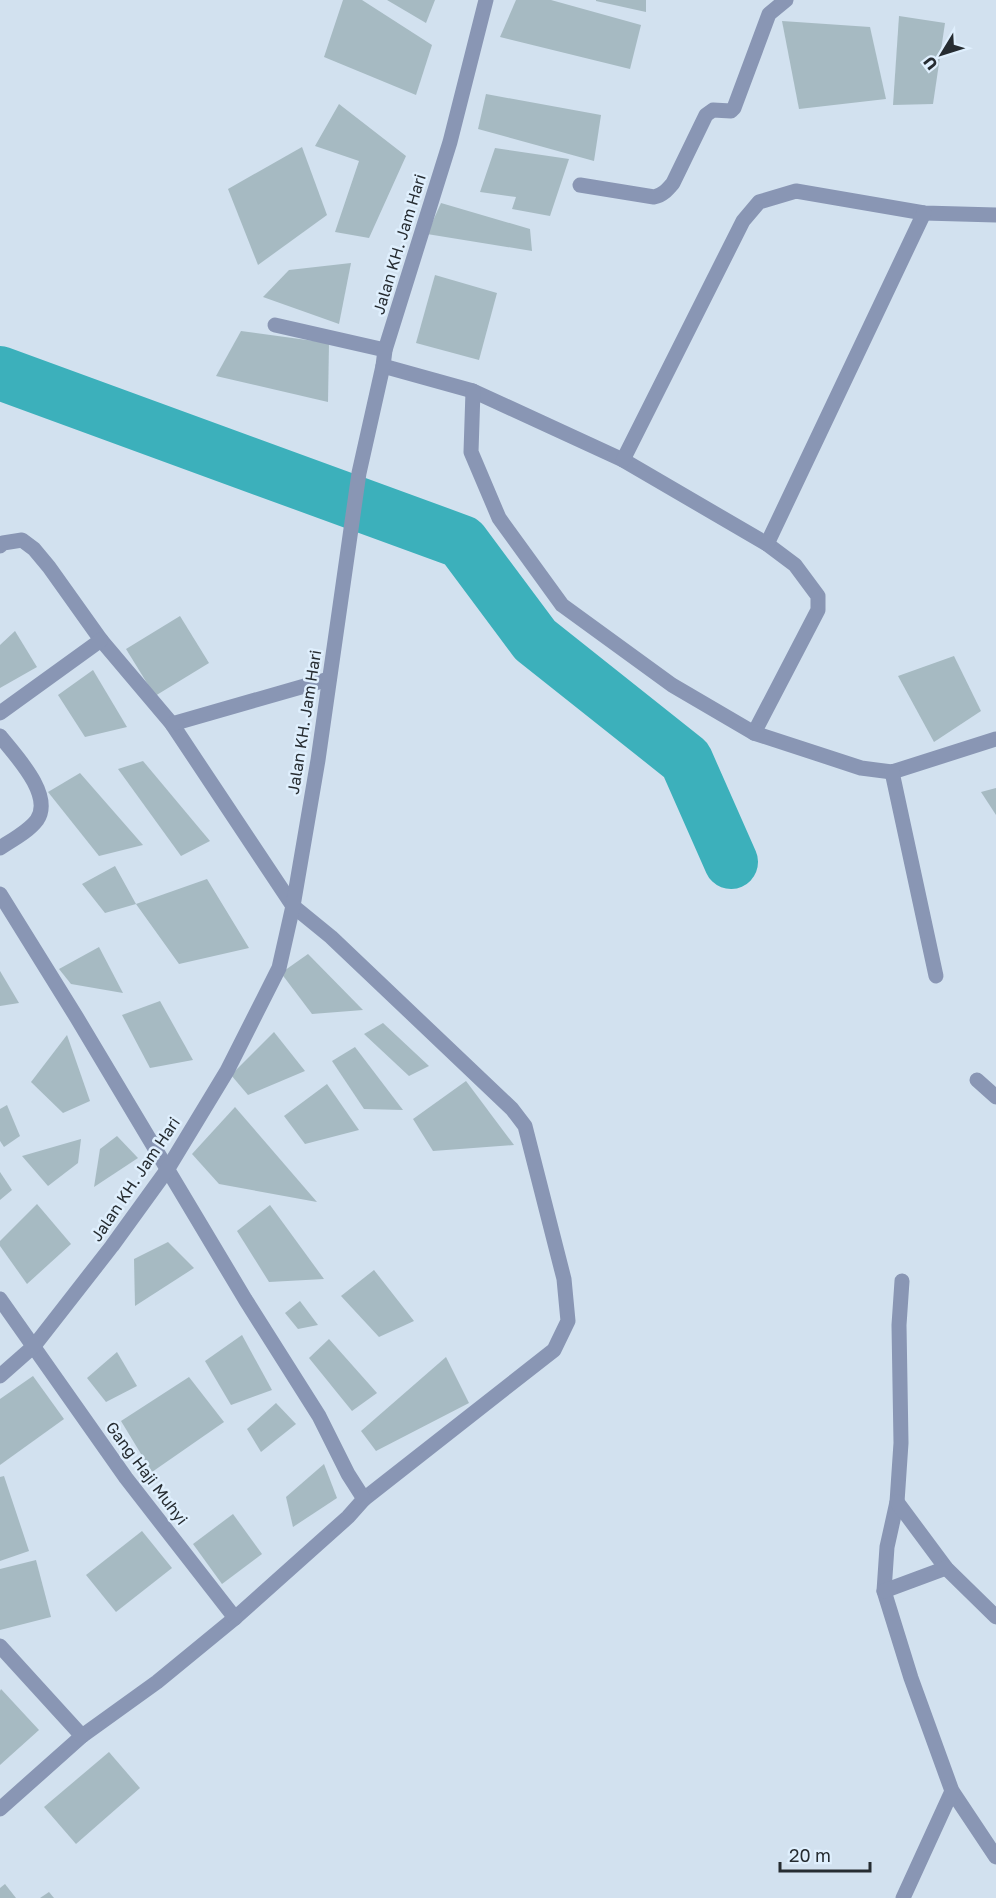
<svg xmlns="http://www.w3.org/2000/svg" width="996" height="1898" viewBox="0 0 996 1898" font-family="'Golos Text',sans-serif">
<style>
.lines{fill:none;stroke-linecap:round;stroke-linejoin:round}
.river{stroke:#3cb0bb;stroke-width:54}
.building{fill:#a6bac2}
.minor{stroke:#8996b4;stroke-width:15}
.labels{text-anchor:middle;stroke-width:5;stroke-linejoin:round;paint-order:stroke}
.street-label{font-size:16px;fill:#262c31;stroke:#dfeffd}
</style>
<rect width="100%" height="100%" fill="#d2e1ef"/>
<g class="lines">
<polyline class="river" points="0,373 462,542 535,640 686,760 731,862"/>
</g>
<g class="building">
<polygon points="343,0 362,0 432,45 416,95 324,57"/>
<polygon points="387,0 435,0 426,23"/>
<polygon points="516,0 551,0 641,25 630,69 500,37"/>
<polygon points="596,0 646,0 646,12 596,1"/>
<polygon points="899,16 945,23 933,104 893,105"/>
<polygon points="782,21 870,27 886,99 799,109"/>
<polygon points="486,94 601,115 594,161 478,129"/>
<polygon points="339,104 406,156 369,238 335,232 359,161 315,146"/>
<polygon points="302,147 327,215 258,265 228,189"/>
<polygon points="495,148 569,159 550,216 512,209 516,197 480,192"/>
<polygon points="441,203 530,229 532,251 427,234"/>
<polygon points="351,263 339,324 263,297 289,270"/>
<polygon points="435,275 497,293 479,360 416,343"/>
<polygon points="241,331 329,343 328,402 216,376"/>
<polygon points="180,616 209,663 155,696 126,649"/>
<polygon points="15,631 37,667 0,688 0,645"/>
<polygon points="954,656 981,711 934,742 898,676"/>
<polygon points="93,670 127,727 85,737 58,695"/>
<polygon points="143,761 210,841 181,856 118,769"/>
<polygon points="80,773 143,845 99,856 48,792"/>
<polygon points="996,788 996,815 981,792"/>
<polygon points="115,866 136,904 207,879 249,948 179,964 136,904 105,913 82,884"/>
<polygon points="99,947 123,993 71,984 59,969"/>
<polygon points="308,954 363,1010 312,1014 281,973"/>
<polygon points="0,971 19,1003 0,1006"/>
<polygon points="160,1001 193,1060 150,1068 122,1015"/>
<polygon points="383,1023 429,1066 409,1076 364,1034"/>
<polygon points="274,1032 305,1071 248,1095 231,1075"/>
<polygon points="67,1035 90,1101 63,1113 31,1082"/>
<polygon points="355,1047 403,1110 364,1109 332,1061"/>
<polygon points="466,1081 514,1145 433,1151 413,1119"/>
<polygon points="327,1084 359,1130 305,1144 284,1116"/>
<polygon points="7,1105 20,1136 4,1147 0,1141 0,1109"/>
<polygon points="235,1107 317,1202 219,1184 192,1154"/>
<polygon points="117,1136 138,1158 94,1187 100,1149"/>
<polygon points="81,1139 78,1163 48,1186 22,1156"/>
<polygon points="0,1172 12,1190 0,1200"/>
<polygon points="37,1204 71,1244 27,1284 0,1246 0,1241"/>
<polygon points="270,1205 324,1279 269,1282 237,1231"/>
<polygon points="168,1242 194,1268 135,1306 134,1259"/>
<polygon points="374,1270 414,1321 379,1337 341,1296"/>
<polygon points="300,1301 318,1325 298,1329 285,1313"/>
<polygon points="242,1335 272,1390 231,1405 205,1361"/>
<polygon points="329,1339 377,1393 352,1411 309,1358"/>
<polygon points="117,1352 137,1386 106,1402 87,1378"/>
<polygon points="446,1357 469,1403 376,1451 361,1431"/>
<polygon points="33,1376 64,1419 0,1465 0,1399"/>
<polygon points="189,1377 224,1422 152,1472 121,1421"/>
<polygon points="276,1403 296,1424 261,1452 247,1429"/>
<polygon points="324,1464 337,1498 293,1527 286,1497"/>
<polygon points="4,1476 29,1551 0,1561 0,1477"/>
<polygon points="233,1514 262,1554 222,1584 193,1544"/>
<polygon points="142,1531 172,1568 116,1612 86,1575"/>
<polygon points="36,1560 51,1617 0,1630 0,1569"/>
<polygon points="1,1689 39,1730 0,1765 0,1691"/>
<polygon points="109,1752 140,1788 76,1844 44,1807"/>
<polygon points="5,1884 16,1898 0,1898 0,1888"/>
<polygon points="49,1892 54,1898 40,1898"/>
</g>
<g class="lines">
<g class="minor">
<path d="M580 185 654 197C663 195 667 190 673 183L706 115 713 110 731 111 734 108 769 14 786 0"/>
<polyline points="275,325 385,350"/>
<polyline points="383,366 473,391 623,460 767,544 795,565 818,596 818,610 754,733"/>
<polyline points="473,391 471,452 499,518 562,605 672,685 754,733 861,768 892,772 996,739"/>
<polyline points="623,460 743,221 759,202 796,191 924,213 996,215"/>
<polyline points="767,544 924,213"/>
<polyline points="0,546 3,543 22,540 34,549 49,567 101,640 172,724 293,906 331,937 512,1109 525,1126 564,1279 568,1321 554,1350 364,1499"/>
<polyline points="0,713 101,640"/>
<polyline points="172,724 329,679"/>
<path d="M0 736C15 755 54 795 37 820 28 832 12 840 0 848"/>
<polyline points="892,772 936,976"/>
<polyline points="0,894 77,1018 245,1299 319,1416 348,1474 364,1499 348,1517 235,1618 157,1682 82,1736 0,1809"/>
<polyline points="977,1080 996,1097"/>
<polyline points="902,1281 899,1325 901,1443 897,1502 887,1547 884,1591 911,1678 952,1791 996,1857"/>
<polyline points="0,1299 126,1478 235,1618"/>
<polyline points="0,1376 34,1346 112,1246 167,1170 227,1071 279,968 293,906 318,760 359,473 383,366 385,350 450,142 486,0"/>
<polyline points="897,1502 946,1568 996,1617"/>
<polyline points="884,1591 946,1568"/>
<polyline points="0,1646 82,1736"/>
<polyline points="903,1898 952,1791"/>
</g>
</g>
<g class="labels">
<g class="street-label">
<text transform="translate(399 244) rotate(-73)" y="6">Jalan KH. Jam Hari</text>
<text transform="translate(304 722) rotate(-81)" y="6">Jalan KH. Jam Hari</text>
<text transform="translate(135 1179) rotate(-56)" y="6">Jalan KH. Jam Hari</text>
<text transform="translate(147 1473) rotate(53)" y="6">Gang Haji Muhyi</text>
</g>
</g>
<g transform="translate(942 54) rotate(232)" stroke="#dfeffd" stroke-width="4.5" paint-order="stroke">
<path d="M0-4.5L10 22L0 15L-10 22Z" fill="#262c31"/>
<text y="-9" font-size="16" font-weight="bold" text-anchor="middle" fill="#262c31">U</text>
</g>
<path d="M780 1862v9h90v-9" fill="none" stroke="#262c31" stroke-width="3"/>
<text x="789" y="1862" font-size="18" fill="#262c31" stroke="#dfeffd" stroke-width="4.5" paint-order="stroke">20 m</text>
</svg>
